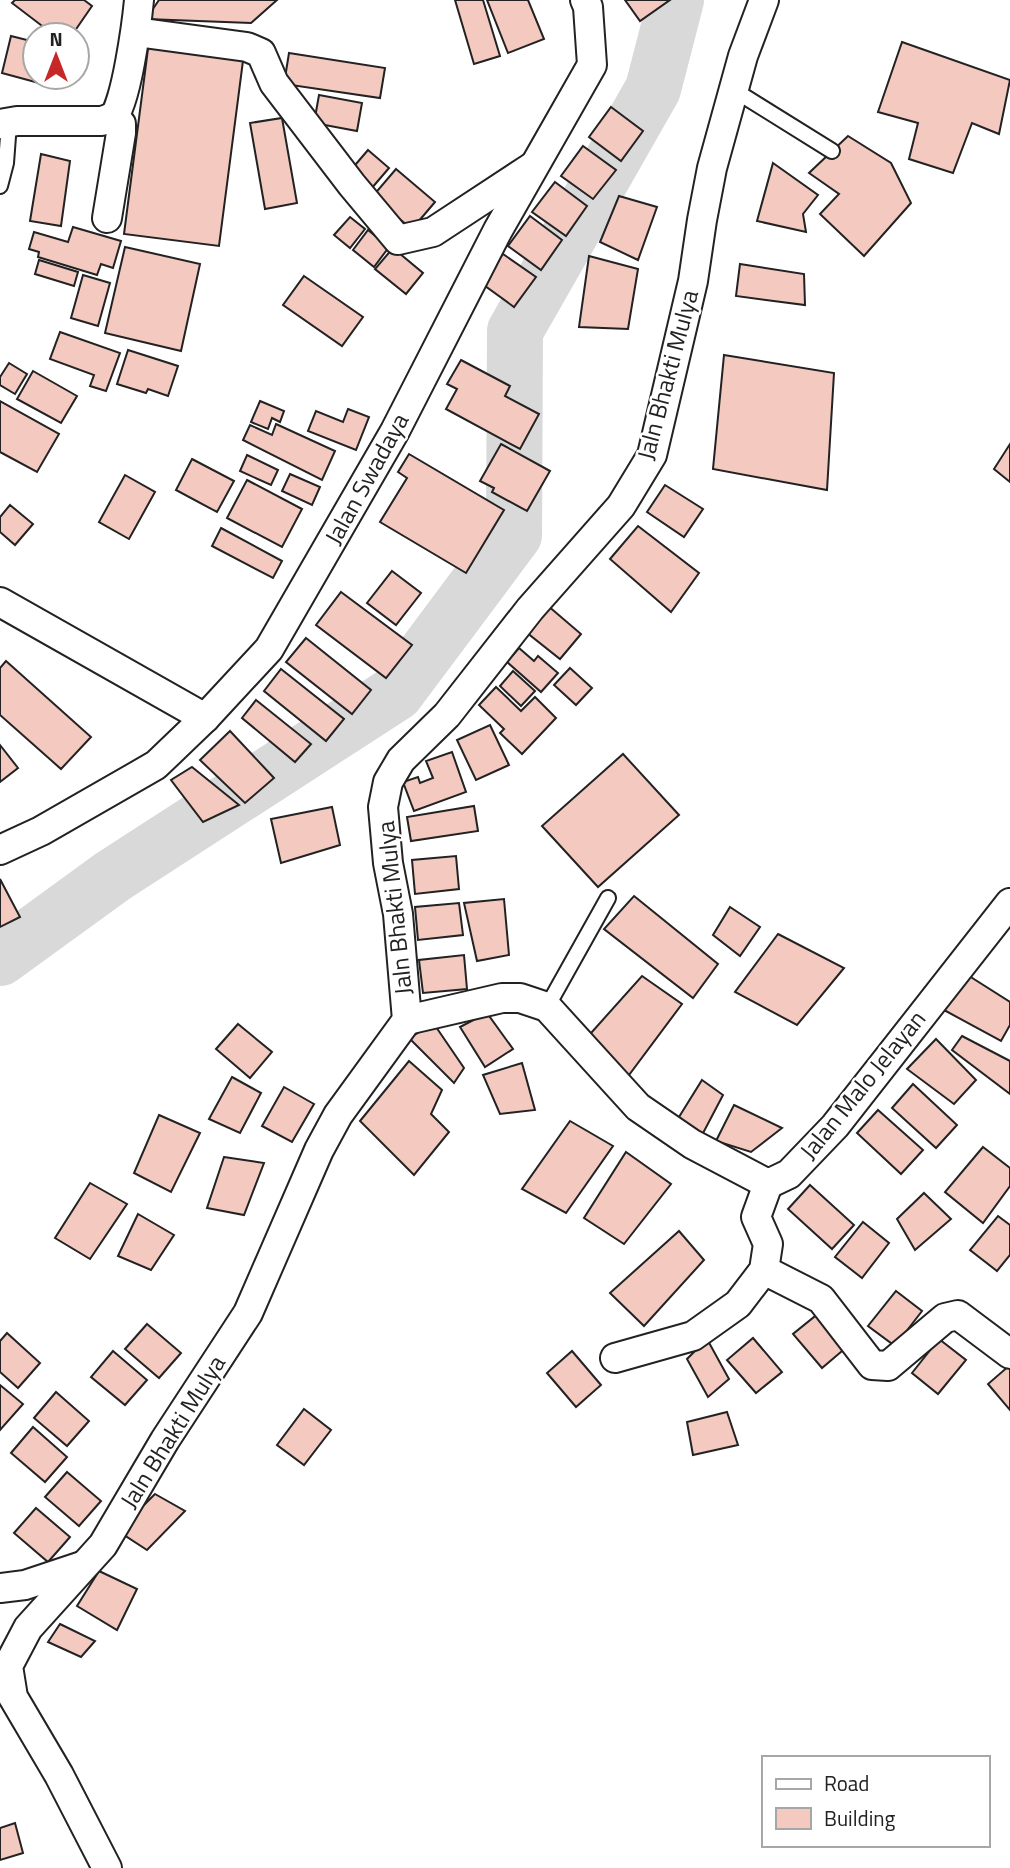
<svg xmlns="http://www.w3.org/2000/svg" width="1010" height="1868" viewBox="0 0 1010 1868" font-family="'Titillium Web',sans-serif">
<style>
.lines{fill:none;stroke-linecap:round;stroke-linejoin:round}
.river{stroke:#d9d9d9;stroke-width:56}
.building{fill:#f3c9c0;stroke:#222;stroke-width:2}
.lane-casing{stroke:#222;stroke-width:18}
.street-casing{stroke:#222;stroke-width:32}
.lane{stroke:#fff;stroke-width:14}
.street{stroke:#fff;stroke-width:28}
.labels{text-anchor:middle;stroke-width:5;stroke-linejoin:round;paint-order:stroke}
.street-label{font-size:24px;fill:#222;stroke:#fff}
</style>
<rect width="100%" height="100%" fill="#fff"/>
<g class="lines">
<polyline class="river" points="0,958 113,876 396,693 514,535 515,331 653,89 676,0"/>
</g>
<g class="building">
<polygon points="15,0 84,0 92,6 72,35 54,35 12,3"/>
<polygon points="159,0 277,0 251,23 146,19"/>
<polygon points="455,0 483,0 500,56 474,64"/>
<polygon points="487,0 528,0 544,39 508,53"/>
<polygon points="625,0 670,0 640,21"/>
<polygon points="11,36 35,42 35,77 41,77 39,83 2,73"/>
<polygon points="149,41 244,53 219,246 124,234"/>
<polygon points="902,42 1010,80 999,134 972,123 953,173 909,159 918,123 878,112"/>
<polygon points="289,53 385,68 380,98 284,84"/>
<polygon points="319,95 362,103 357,131 314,123"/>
<polygon points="611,107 643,131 621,161 589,137"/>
<polygon points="282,118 297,203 265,209 250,123"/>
<polygon points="848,136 891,163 911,203 864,256 820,214 839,194 809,173"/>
<polygon points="583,146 616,170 593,199 561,176"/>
<polygon points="368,150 389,168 371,189 350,171"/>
<polygon points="41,154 70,161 61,226 30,221"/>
<polygon points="773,163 818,195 803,214 806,232 757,221"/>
<polygon points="396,169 435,202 412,229 372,197"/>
<polygon points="555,182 587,206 566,236 532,212"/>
<polygon points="619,196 657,207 638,260 600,242"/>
<polygon points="530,216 562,240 541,270 508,246"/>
<polygon points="350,217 365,229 350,248 334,235"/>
<polygon points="73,227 121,241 113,268 101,264 97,275 38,257 39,252 29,249 34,232 68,242"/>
<polygon points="368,230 389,247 374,267 353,250"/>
<polygon points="125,247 200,264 181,351 105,333"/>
<polygon points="393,248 423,273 406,294 375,269"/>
<polygon points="503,254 536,277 514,307 481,283"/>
<polygon points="589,256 638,269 628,329 579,327"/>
<polygon points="39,260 78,272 74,286 35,274"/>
<polygon points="740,264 804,274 805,305 736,296"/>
<polygon points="83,275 110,283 98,326 71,318"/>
<polygon points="304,276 363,317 342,346 283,305"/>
<polygon points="60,332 120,353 106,391 90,386 94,375 50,359"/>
<polygon points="128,350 178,366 168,396 148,389 146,393 117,384"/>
<polygon points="724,355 834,373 827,490 713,469"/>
<polygon points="461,360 510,386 505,396 539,414 520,449 446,409 457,389 447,384"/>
<polygon points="9,363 27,374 15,394 0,385 0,377"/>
<polygon points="33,371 77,396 61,423 17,399"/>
<polygon points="0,401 59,434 37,472 0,452"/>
<polygon points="260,401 284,411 280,422 272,418 268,429 251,422"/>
<polygon points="348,409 369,417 356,450 308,431 316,411 343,422"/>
<polygon points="276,424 335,451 322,480 243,440 250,425 272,435"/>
<polygon points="501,444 550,471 527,511 492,492 494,488 480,481"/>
<polygon points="1010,444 1010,482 994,469"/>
<polygon points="409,454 504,510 466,573 380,522 407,478 398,472"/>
<polygon points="247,455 278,470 271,485 240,471"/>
<polygon points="192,459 234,481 217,512 176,490"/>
<polygon points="290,474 320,487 312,505 282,491"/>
<polygon points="125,475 155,492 129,539 99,522"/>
<polygon points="247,480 302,509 282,547 227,518"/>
<polygon points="665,485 703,509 684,537 647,512"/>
<polygon points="10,505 33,524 15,545 0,532 0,517"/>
<polygon points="638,526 699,573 671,612 610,559"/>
<polygon points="221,528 282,561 273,578 212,546"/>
<polygon points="392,571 421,593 396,625 367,603"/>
<polygon points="341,592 412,645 386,678 316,625"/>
<polygon points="547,605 581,634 560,659 526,632"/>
<polygon points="306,638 371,690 352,714 286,662"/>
<polygon points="519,648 534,661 538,656 558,673 541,692 507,662"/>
<polygon points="6,661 91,737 61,769 0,715 0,668"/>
<polygon points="570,668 592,688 576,705 554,685"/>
<polygon points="281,669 344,719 326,741 264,691"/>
<polygon points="513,671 535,691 521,706 500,686"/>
<polygon points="496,687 521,711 535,697 556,718 522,754 500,733 504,729 479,705"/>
<polygon points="256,700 311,744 295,762 242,718"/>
<polygon points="490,725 509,765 476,780 457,740"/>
<polygon points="230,731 274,778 245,803 200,760"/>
<polygon points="0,745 18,768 0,782"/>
<polygon points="452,752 466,792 414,811 403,782 418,777 420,783 433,778 426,761"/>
<polygon points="623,754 679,815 598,887 542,826"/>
<polygon points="192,767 239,805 203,822 171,780"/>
<polygon points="474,806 478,831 411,841 407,817"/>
<polygon points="332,807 340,845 281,863 271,819"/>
<polygon points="456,856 459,889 415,894 412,860"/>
<polygon points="0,879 20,917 0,927"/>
<polygon points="634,896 718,964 693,998 604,929"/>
<polygon points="504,899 509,955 477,961 464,903"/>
<polygon points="459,903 463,935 418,940 415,907"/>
<polygon points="730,907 760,927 740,956 713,935"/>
<polygon points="778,934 844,968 797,1025 735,992"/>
<polygon points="464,955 467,989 423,993 419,960"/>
<polygon points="966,974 1010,1002 1010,1025 1001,1041 944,1010"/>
<polygon points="642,976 682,1004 626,1079 583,1042"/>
<polygon points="487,1013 513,1049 485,1067 460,1027"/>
<polygon points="238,1024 272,1052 250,1078 216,1049"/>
<polygon points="434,1024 464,1068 454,1083 409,1038"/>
<polygon points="962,1036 1010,1061 1010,1094 952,1050"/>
<polygon points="936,1039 976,1080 954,1104 907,1069"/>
<polygon points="409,1061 442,1090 431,1114 449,1132 414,1175 360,1121"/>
<polygon points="522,1063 535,1110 500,1114 483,1075"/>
<polygon points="232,1077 261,1093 240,1133 209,1119"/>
<polygon points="702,1080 723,1095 701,1137 674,1125"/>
<polygon points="913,1084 957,1125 936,1148 892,1108"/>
<polygon points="284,1087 314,1104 292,1142 262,1126"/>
<polygon points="734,1105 782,1128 751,1152 716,1141"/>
<polygon points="878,1110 923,1150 901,1174 857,1133"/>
<polygon points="159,1115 200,1133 171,1192 134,1173"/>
<polygon points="570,1121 613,1146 566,1213 522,1189"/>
<polygon points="983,1147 1010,1168 1010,1186 983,1223 945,1192"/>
<polygon points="626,1152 671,1184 624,1244 584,1218"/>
<polygon points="224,1157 264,1163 244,1215 207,1208"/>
<polygon points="90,1183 127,1204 90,1259 55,1238"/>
<polygon points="810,1185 854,1225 832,1249 788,1209"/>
<polygon points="924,1193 951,1219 915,1250 897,1219"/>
<polygon points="138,1214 174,1235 151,1270 118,1256"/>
<polygon points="998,1216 1010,1225 1010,1255 997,1271 970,1250"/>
<polygon points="863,1222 889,1243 862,1278 835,1257"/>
<polygon points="679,1231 704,1260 644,1326 610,1293"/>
<polygon points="896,1291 922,1311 895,1346 868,1326"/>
<polygon points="819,1313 848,1346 822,1368 793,1334"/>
<polygon points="147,1324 181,1353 159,1378 125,1349"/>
<polygon points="7,1333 40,1363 18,1388 0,1372 0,1341"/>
<polygon points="753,1338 782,1372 756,1393 727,1360"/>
<polygon points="707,1339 729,1379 708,1397 687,1359"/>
<polygon points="939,1339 966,1360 938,1394 912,1373"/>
<polygon points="113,1351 147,1380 125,1405 91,1377"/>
<polygon points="572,1351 601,1385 576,1407 547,1373"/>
<polygon points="1010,1365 1010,1410 988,1384"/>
<polygon points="0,1385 23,1404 0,1430"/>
<polygon points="56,1392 89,1421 67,1446 34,1418"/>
<polygon points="304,1409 331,1430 304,1465 277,1445"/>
<polygon points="727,1412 738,1445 693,1455 687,1422"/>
<polygon points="33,1427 67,1457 45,1482 11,1453"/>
<polygon points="67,1472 101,1501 79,1526 45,1497"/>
<polygon points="155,1494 185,1511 147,1550 118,1531"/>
<polygon points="36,1508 70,1537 48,1562 14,1533"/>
<polygon points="99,1571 137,1589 117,1630 77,1606"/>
<polygon points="60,1624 95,1641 81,1657 48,1642"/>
<polygon points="15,1823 23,1853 0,1860 0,1828"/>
</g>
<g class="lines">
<g class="lane-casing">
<g id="lane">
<polyline points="734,90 832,151"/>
<polyline points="0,186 6,163 9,123"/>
<polyline points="547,1007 608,898"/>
</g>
</g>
<g class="street-casing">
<g id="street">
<polyline points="136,32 247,47 261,53 274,83 352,185 398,240 433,232 532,167"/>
<path d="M0 124 17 121H102C106 119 110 119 113 117 126 105 137 21 139 0"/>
<polyline points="107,218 121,133 121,124 112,117"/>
<polyline points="0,602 205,718"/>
<polyline points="0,850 41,831 156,765 205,718 269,649 395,431 498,230 592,65 588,7 585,0"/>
<polyline points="407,1020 502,998 520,998 547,1007 638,1107 692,1144 768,1184 789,1174 835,1126 1010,903"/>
<polyline points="764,1270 821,1299 872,1365 888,1366 945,1318 958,1315 1010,1354"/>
<polyline points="615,1358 693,1336 738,1304 764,1270 768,1244 756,1217 768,1184"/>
<polyline points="0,1588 25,1585 82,1566"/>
<polyline points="107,1868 59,1775 13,1697 8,1666 28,1628 103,1545 165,1440 248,1313 319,1150 338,1115 407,1020 398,914 388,863 383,807 388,782 401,760 447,715 530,609 621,506 652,455 693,281 702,220 712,168 743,56 764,0"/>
</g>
</g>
<use href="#lane" class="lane"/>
<use href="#street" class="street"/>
</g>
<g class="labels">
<g class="street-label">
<text transform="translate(668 375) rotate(-75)" y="8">Jaln Bhakti Mulya</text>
<text transform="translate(367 479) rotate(-61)" y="8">Jalan Swadaya</text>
<text transform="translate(395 908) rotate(-96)" y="8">Jaln Bhakti Mulya</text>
<text transform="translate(863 1085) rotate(-51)" y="8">Jalan Malo Jelayan</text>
<text transform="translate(173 1432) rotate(-58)" y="8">Jaln Bhakti Mulya</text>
</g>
</g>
<rect x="762" y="1756" width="228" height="91" fill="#ffffff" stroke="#a7a7a7" stroke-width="2"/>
<rect x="776" y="1779" width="35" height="10" fill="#ffffff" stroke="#a7a7a7" stroke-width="2"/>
<text x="824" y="1791" font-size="21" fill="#222222">Road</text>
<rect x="776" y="1808" width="35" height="21" fill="#f3c9c0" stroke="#a7a7a7" stroke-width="2"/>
<text x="824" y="1826" font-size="21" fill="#222222">Building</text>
<g transform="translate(56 56)"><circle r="33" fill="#ffffff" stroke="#a7a7a7" stroke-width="2"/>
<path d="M0-5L12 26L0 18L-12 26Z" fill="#c62828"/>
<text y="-10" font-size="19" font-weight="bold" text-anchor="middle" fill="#222222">N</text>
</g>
</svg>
